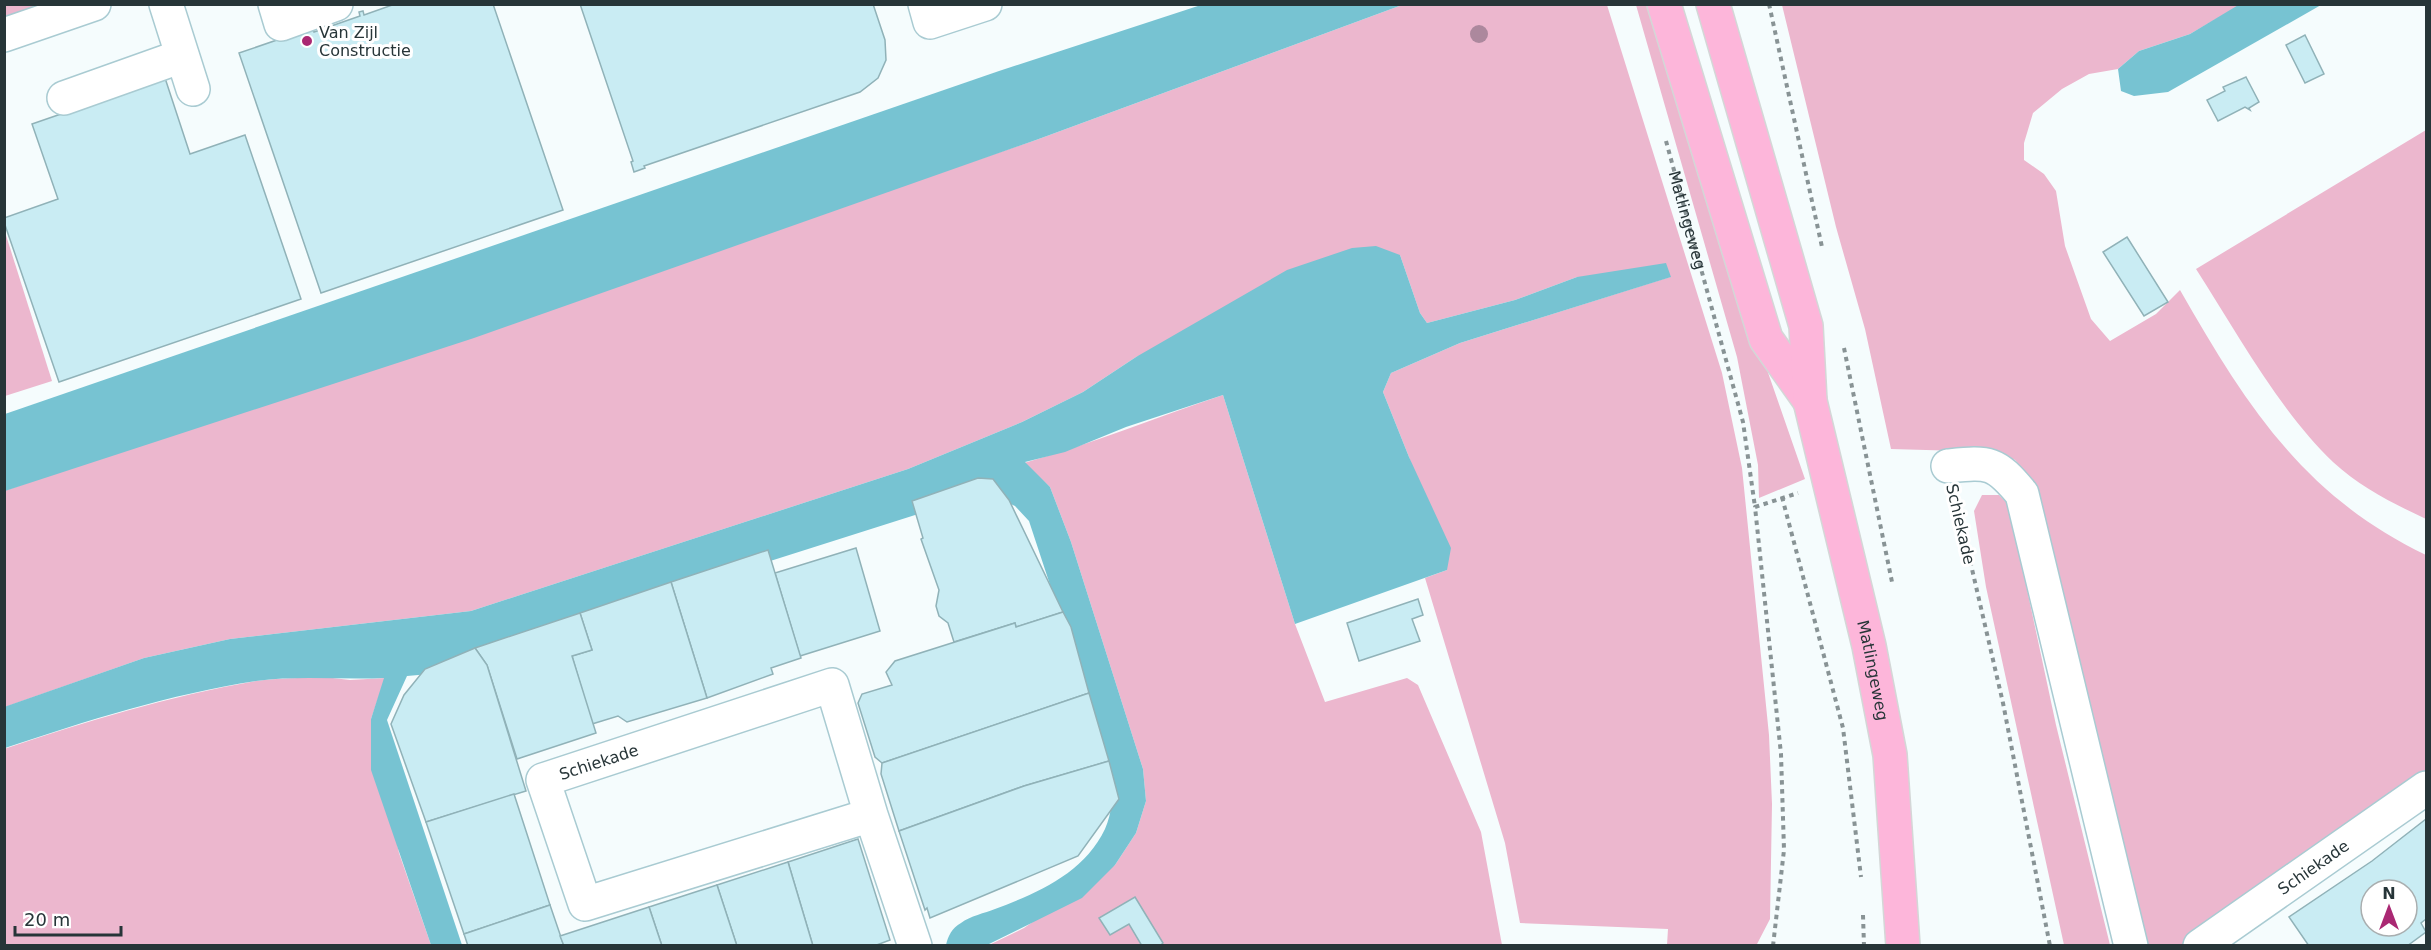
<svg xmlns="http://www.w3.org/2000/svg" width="2431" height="950" viewBox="0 0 2431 950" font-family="'DejaVu Sans',sans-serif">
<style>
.green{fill:#ecb7ce}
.water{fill:#77c3d2}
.building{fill:#c9ecf3;stroke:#90b2b8;stroke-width:1.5;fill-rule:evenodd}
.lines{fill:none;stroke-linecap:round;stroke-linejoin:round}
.minor-casing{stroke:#a9cbd2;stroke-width:36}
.major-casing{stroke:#d4d7d7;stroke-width:36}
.path{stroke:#889395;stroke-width:4;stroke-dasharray:4.5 4.5;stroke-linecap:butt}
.minor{stroke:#fff;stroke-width:33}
.major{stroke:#fdb6da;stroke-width:33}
.tree{fill:#ac889d}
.poi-dot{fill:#aa2873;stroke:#fff;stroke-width:2}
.labels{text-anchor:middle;stroke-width:6;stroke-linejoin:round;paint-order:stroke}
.poi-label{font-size:16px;fill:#273538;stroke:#fff;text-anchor:start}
.street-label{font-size:16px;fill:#273538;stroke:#fff}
</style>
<rect width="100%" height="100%" fill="#f5fcfd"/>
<g class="green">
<polygon points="5,4 53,5 5,21"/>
<polygon points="1402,5 1607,5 1722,373 1742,468 1769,735 1772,804 1770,919 1756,946 1667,945 1668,929 1520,923 1505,843 1425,578 1447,570 1409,457 1383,392 1391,373 1460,343 1670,277 1577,277 1515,300 1427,323 1420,313 1400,255 1136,357 1083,392 1022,422 908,469 471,611 230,639 144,658 5,707 4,491 1036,140"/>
<polygon points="1636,5 1654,5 1724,246 1805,479 1759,498 1758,465 1737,357"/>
<path d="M1782 5H2240L2190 34 2139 51 2118 69 2089 74 2062 89 2033 113 2024 143V160L2044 174 2056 191 2065 246 2091 319 2110 341 2156 314 2180 290C2246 405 2303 496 2426 555V793L2205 945H2136L2034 484 2015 460 1996 452 1891 449 1865 329 1836 227Z"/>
<path d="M2426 130V519C2394 504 2360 487 2333 462 2280 412 2236 331 2196 269Z"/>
<polygon points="5,232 52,381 5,396 4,396"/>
<path d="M1223 395 1295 624 1325 702 1407 678 1418 685 1481 832 1502 945 987 946 1024 928 1115 865 1136 833 1146 801 1143 769 1071 542 1050 487 1024 463C1091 444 1157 417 1223 395Z"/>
<polygon points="1982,495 1999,495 2009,505 2056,725 2110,945 2064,945 1986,587 1974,511"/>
<path d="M324 677 350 680 385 678 371 719 399 853 431 945H5L4 749C86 721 170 696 256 681 278 678 301 678 324 677Z"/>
</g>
<g class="water">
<polygon points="1204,4 1402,5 1036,140 474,338 5,491 5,414 999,71"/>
<polygon points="2240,4 2321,5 2168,92 2134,96 2121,91 2118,69 2139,51 2190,34"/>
<path d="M1376 246 1400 255 1420 313 1427 323 1515 300 1577 277 1666 263 1671 277 1460 343 1391 373 1383 392 1409 457 1451 548 1447 570 1295 624 1223 395 1126 427 1065 452 1025 462 1050 487 1071 542 1143 769 1146 801 1136 833 1115 865 1082 898 987 945H946C948 936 952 928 961 923 970 916 985 913 995 909 1038 893 1084 873 1105 829 1112 813 1113 795 1114 779L1029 521 1015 506 1000 499 934 509 764 563 441 673 407 676 387 720 462 945H431L371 770V719L384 678C342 680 299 675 256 681 171 694 86 721 5 748L4 707 144 658 230 639 471 611 908 469 1022 422 1083 392 1136 357 1287 270 1352 248Z"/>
</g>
<g class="building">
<polygon points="395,4 493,4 563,210 321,293 239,53 312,28 314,32 360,16 359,12 363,11 364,15"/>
<polygon points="580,4 873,4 885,40 886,60 878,78 860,92 644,166 645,168 634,172 631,162 633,161"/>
<polygon points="2305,35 2324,74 2305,83 2286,45"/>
<polygon points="2246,77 2259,102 2249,108 2250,110 2245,107 2218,121 2207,100 2225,91 2223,87"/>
<polygon points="165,78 190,154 245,135 301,299 59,382 4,222 4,218 58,199 32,124"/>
<polygon points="2127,237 2168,302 2144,316 2103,252"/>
<polygon points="978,478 993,479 1009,500 1063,612 1016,627 1015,623 954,642 948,623 939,616 936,606 939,590 921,539 923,538 912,501"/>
<polygon points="856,548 880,631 800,656 775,573"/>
<polygon points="768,550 801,658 771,668 773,674 707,698 671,582"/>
<polygon points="671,582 707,698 627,722 618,716 592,724 572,656 592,650 580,613"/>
<polygon points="1418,599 1423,615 1412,619 1420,641 1359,661 1347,623"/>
<polygon points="1063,612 1071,627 1089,693 882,763 875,757 858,703 862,694 892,685 886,672 895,661 1015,623 1016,627"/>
<polygon points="580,613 592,650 572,656 596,733 517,759 487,665 475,648"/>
<polygon points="475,648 487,665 526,791 426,822 391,724 404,695 425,669"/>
<polygon points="1089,693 1109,761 1024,786 899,831 881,774 882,763"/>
<polygon points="1109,761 1119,799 1078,856 930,918 927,908 925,910 899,831 1024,786"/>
<polygon points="514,794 550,905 464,934 426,822"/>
<path d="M2426 819V919L2421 923 2426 932 2407 946H2309L2289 917 2372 861ZM2371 890H2407V926H2371Z"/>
<polygon points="858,839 890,940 874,946 813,946 788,862"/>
<polygon points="788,862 813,946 737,946 717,885"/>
<polygon points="717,885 737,946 662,946 649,907"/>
<polygon points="1135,897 1163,943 1160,946 1142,946 1129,924 1110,935 1099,918"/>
<polygon points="550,905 564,946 468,946 464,934"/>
<polygon points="649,907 662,946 564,946 560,936"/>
</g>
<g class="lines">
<g class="minor-casing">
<g id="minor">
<polyline points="166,4 193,89"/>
<polyline points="275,4 281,24 336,4"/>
<polyline points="925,4 930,22 985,4"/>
<polyline points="4,35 94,4"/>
<polyline points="64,98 182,56"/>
<path d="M1948 466C1989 462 1995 461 2022 494L2131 946"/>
<path id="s2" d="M871 815 585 904 543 780 832 685 871 815 915 946"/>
<path id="s3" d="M2200 946 2426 788"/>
</g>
</g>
<g class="major-casing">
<g id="major">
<polyline points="1664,4 1766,339 1810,401"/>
<path id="s4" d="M1713 4 1806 326 1810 401 1869 646 1890 755 1903 946"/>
</g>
</g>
<g class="path">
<polyline points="1769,4 1822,247"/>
<path id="s1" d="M1666 141 1743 422 1755 507"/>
<polyline points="1844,348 1892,582"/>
<polyline points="1782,497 1843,728 1861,877"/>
<polyline points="1956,500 2003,703 2050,946"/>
<polyline points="1863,915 1864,946"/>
<polyline points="1773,946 1784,850 1781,754 1755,507 1798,493"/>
</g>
<use href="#minor" class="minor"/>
<use href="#major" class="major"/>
</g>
<circle class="tree" cx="1479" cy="34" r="9"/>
<circle class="poi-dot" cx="307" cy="41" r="6"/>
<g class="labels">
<g class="poi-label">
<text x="319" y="38">Van Zijl<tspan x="319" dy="18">Constructie</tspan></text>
</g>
<g class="street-label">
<text dy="6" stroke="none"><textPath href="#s1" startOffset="82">Matlingeweg</textPath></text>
<text transform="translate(1961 524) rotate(77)" y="6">Schiekade</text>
<text dy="6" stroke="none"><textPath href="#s4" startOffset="687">Matlingeweg</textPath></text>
<text dy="6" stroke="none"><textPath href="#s2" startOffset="489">Schiekade</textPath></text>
<text dy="6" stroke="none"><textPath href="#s3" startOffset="138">Schiekade</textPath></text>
</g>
</g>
<rect width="2431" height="950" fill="none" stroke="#273538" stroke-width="12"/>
<g transform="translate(2389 908)"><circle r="28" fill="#ffffff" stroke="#a9aeaf" stroke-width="1.5"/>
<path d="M0-4.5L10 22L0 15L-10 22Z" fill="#aa2873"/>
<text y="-9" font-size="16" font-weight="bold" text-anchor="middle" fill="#273538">N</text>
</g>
<path d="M15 926v9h106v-9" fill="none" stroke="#273538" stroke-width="3"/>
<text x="24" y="926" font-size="18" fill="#273538" stroke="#ffffff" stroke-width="4.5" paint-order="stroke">20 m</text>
</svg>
